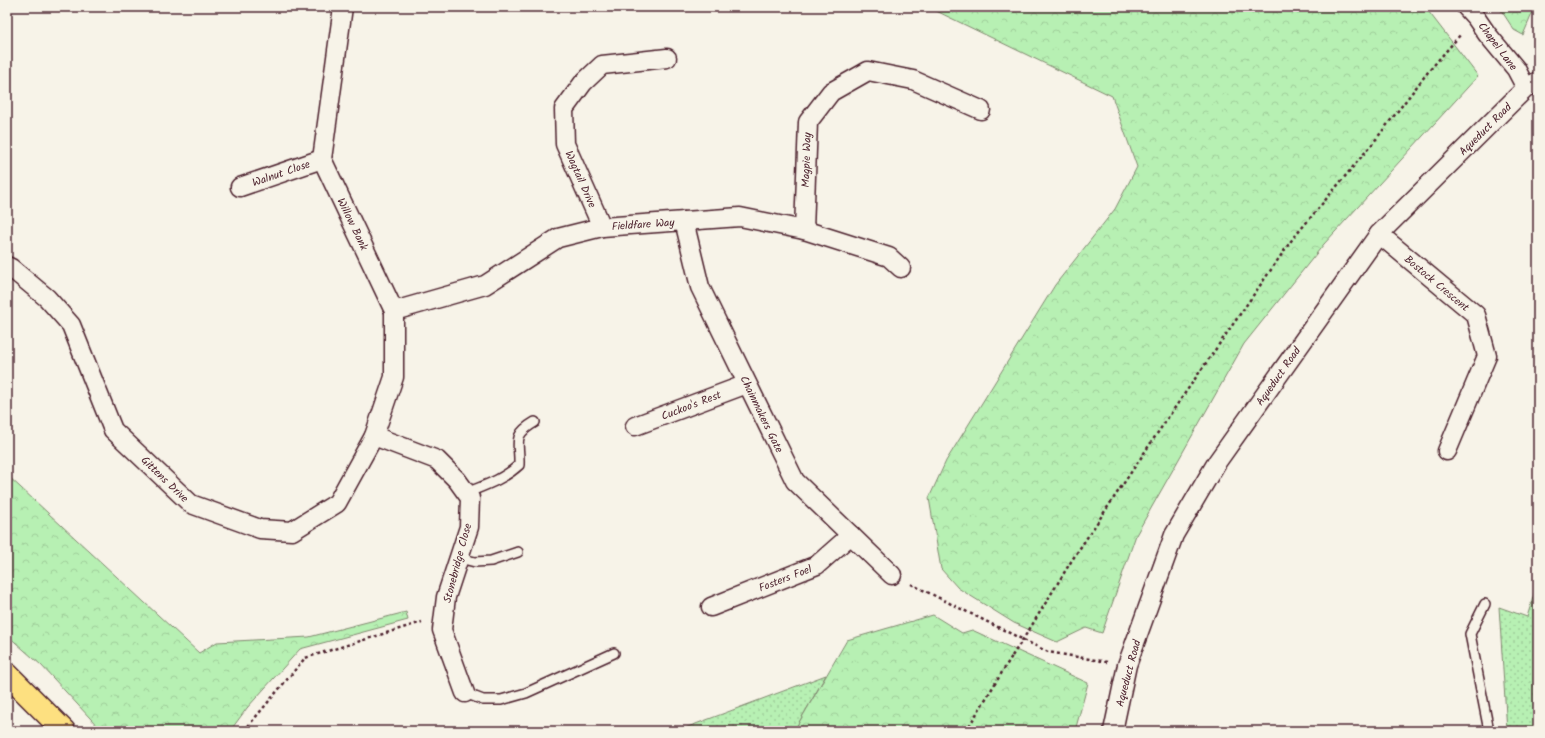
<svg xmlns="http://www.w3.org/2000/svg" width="1545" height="738" viewBox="0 0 1545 738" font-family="Kalam,sans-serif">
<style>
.grass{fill:url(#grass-dots);stroke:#80886f}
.forest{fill:url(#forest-crowns);stroke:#80886f}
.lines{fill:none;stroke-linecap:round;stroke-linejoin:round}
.lane-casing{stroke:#4a1f2b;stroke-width:12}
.street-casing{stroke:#4a1f2b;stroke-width:21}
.primary-casing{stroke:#4a1f2b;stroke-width:25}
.path{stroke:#4a1f2b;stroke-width:2.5;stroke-dasharray:3 3;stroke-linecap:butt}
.lane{stroke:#f7f3e8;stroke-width:9}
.street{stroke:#f7f3e8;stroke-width:18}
.primary{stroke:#fde080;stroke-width:22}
.path-bridge{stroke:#4a1f2b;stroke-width:2.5;stroke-dasharray:3 3;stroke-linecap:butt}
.labels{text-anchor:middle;stroke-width:4;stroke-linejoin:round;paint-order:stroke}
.street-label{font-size:11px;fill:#4a1f2b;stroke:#f7f3e8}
</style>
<defs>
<pattern id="grass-dots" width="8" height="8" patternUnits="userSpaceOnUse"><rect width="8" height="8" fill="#b7f0b3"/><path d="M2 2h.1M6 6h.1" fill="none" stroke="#9fcd9a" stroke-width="1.8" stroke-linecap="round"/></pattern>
<pattern id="forest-crowns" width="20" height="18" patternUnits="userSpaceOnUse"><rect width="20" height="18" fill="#b7f0b3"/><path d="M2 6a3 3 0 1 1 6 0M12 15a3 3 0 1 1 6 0" fill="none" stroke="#9fcd9a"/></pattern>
</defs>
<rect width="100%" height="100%" fill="#f7f3e8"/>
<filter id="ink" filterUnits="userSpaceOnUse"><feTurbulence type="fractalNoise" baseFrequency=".025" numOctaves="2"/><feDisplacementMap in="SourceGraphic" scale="8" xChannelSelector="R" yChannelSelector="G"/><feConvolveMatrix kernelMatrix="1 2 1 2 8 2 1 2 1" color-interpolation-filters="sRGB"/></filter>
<g filter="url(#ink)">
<g class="grass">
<polygon points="1538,581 1538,731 1507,731 1499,607 1527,617"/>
<polygon points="826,675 794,731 677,731"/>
</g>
<g class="forest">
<polygon points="928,7 1425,7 1478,76 1324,244 1244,344 1136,535 1102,633 1086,628 1057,642 1014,623 958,588 941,569 929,498 946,461 1055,285 1115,209 1137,167 1112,96"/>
<polygon points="1499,7 1535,7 1523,35 1514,30"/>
<polygon points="7,475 199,653 217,642 309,637 406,612 408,620 300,649 247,708 230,731 102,731 41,665 7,635"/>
<polygon points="933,615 962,633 972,630 1088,683 1075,731 794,731 847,640"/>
</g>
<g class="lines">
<g class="lane-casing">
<g id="lane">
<path d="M466 493C486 485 504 479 519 465 520 442 511 436 535 422"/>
<polyline points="459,558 475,562 491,561 518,552"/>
<polyline points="1485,604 1470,634 1489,731"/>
<polyline points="465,693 483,700 501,700 526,693 614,653"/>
</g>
</g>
<g class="street-casing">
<g id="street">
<polyline points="1466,7 1476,18 1487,34 1516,69 1526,88"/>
<polyline points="240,187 322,159"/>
<polyline points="684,221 700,287 795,481 892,575"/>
<polyline points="602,227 565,144 564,109 583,83 602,65 667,58"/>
<polyline points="804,230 808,122 831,92 868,71 913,80 981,110"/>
<polyline points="1379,234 1476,315 1487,356 1447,451"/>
<polyline points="7,266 11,268 47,298 71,325 113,430 191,504 260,529 292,531 337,503 374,436 394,377 394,311 322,159 343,7"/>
<polyline points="394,311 485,285 558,238 602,227 740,217 804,230 889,257 901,268"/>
<polyline points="635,426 747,384"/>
<polyline points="374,436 437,460 457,480 470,498 469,527 446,597 442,630 465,693"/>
<polyline points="711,607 817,565 851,535"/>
<polyline points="1113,731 1127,665 1174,535 1217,462 1379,234 1526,88 1538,81"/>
</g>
</g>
<g class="primary-casing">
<polyline id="primary" points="7,674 64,731"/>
</g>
<g class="path">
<polyline points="911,584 1048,652 1107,662"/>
<polyline points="1029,630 1072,560 1167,419 1291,241 1373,143 1428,72 1461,34"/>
<polyline points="244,731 305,658 422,622"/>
<polyline points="966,731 1012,656"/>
</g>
<use href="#lane" class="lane"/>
<use href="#street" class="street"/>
<use href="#primary" class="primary"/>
<polyline class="path-bridge" points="1012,656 1029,630"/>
</g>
</g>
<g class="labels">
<g class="street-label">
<text transform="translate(1498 46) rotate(53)" y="4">Chapel Lane</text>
<text transform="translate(1485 129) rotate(-45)" y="4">Aqueduct Road</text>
<text transform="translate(806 160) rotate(-88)" y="4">Magpie Way</text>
<text transform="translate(281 173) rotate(-19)" y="4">Walnut Close</text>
<text transform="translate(581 179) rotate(66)" y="4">Wagtail Drive</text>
<text transform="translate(353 224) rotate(64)" y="4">Willow Bank</text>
<text transform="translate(643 224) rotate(-4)" y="4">Fieldfare Way</text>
<text transform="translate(1437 283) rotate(40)" y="4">Bostock Crescent</text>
<text transform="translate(1278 376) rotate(-55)" y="4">Aqueduct Road</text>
<text transform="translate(691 405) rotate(-21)" y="4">Cuckoo's Rest</text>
<text transform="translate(762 414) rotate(64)" y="4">Chainmakers Gate</text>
<text transform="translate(165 479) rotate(44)" y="4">Gittens Drive</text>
<text transform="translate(457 563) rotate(-75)" y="4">Stonebridge Close</text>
<text transform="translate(785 578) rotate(-21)" y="4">Fosters Foel</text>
<text transform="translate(1128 673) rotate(-75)" y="4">Aqueduct Road</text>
</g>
</g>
<rect width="1545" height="738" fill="none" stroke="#f7f3e8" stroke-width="24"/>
<rect x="12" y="12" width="1521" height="714" fill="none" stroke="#4a1f2b" stroke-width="1.5" filter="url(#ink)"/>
</svg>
